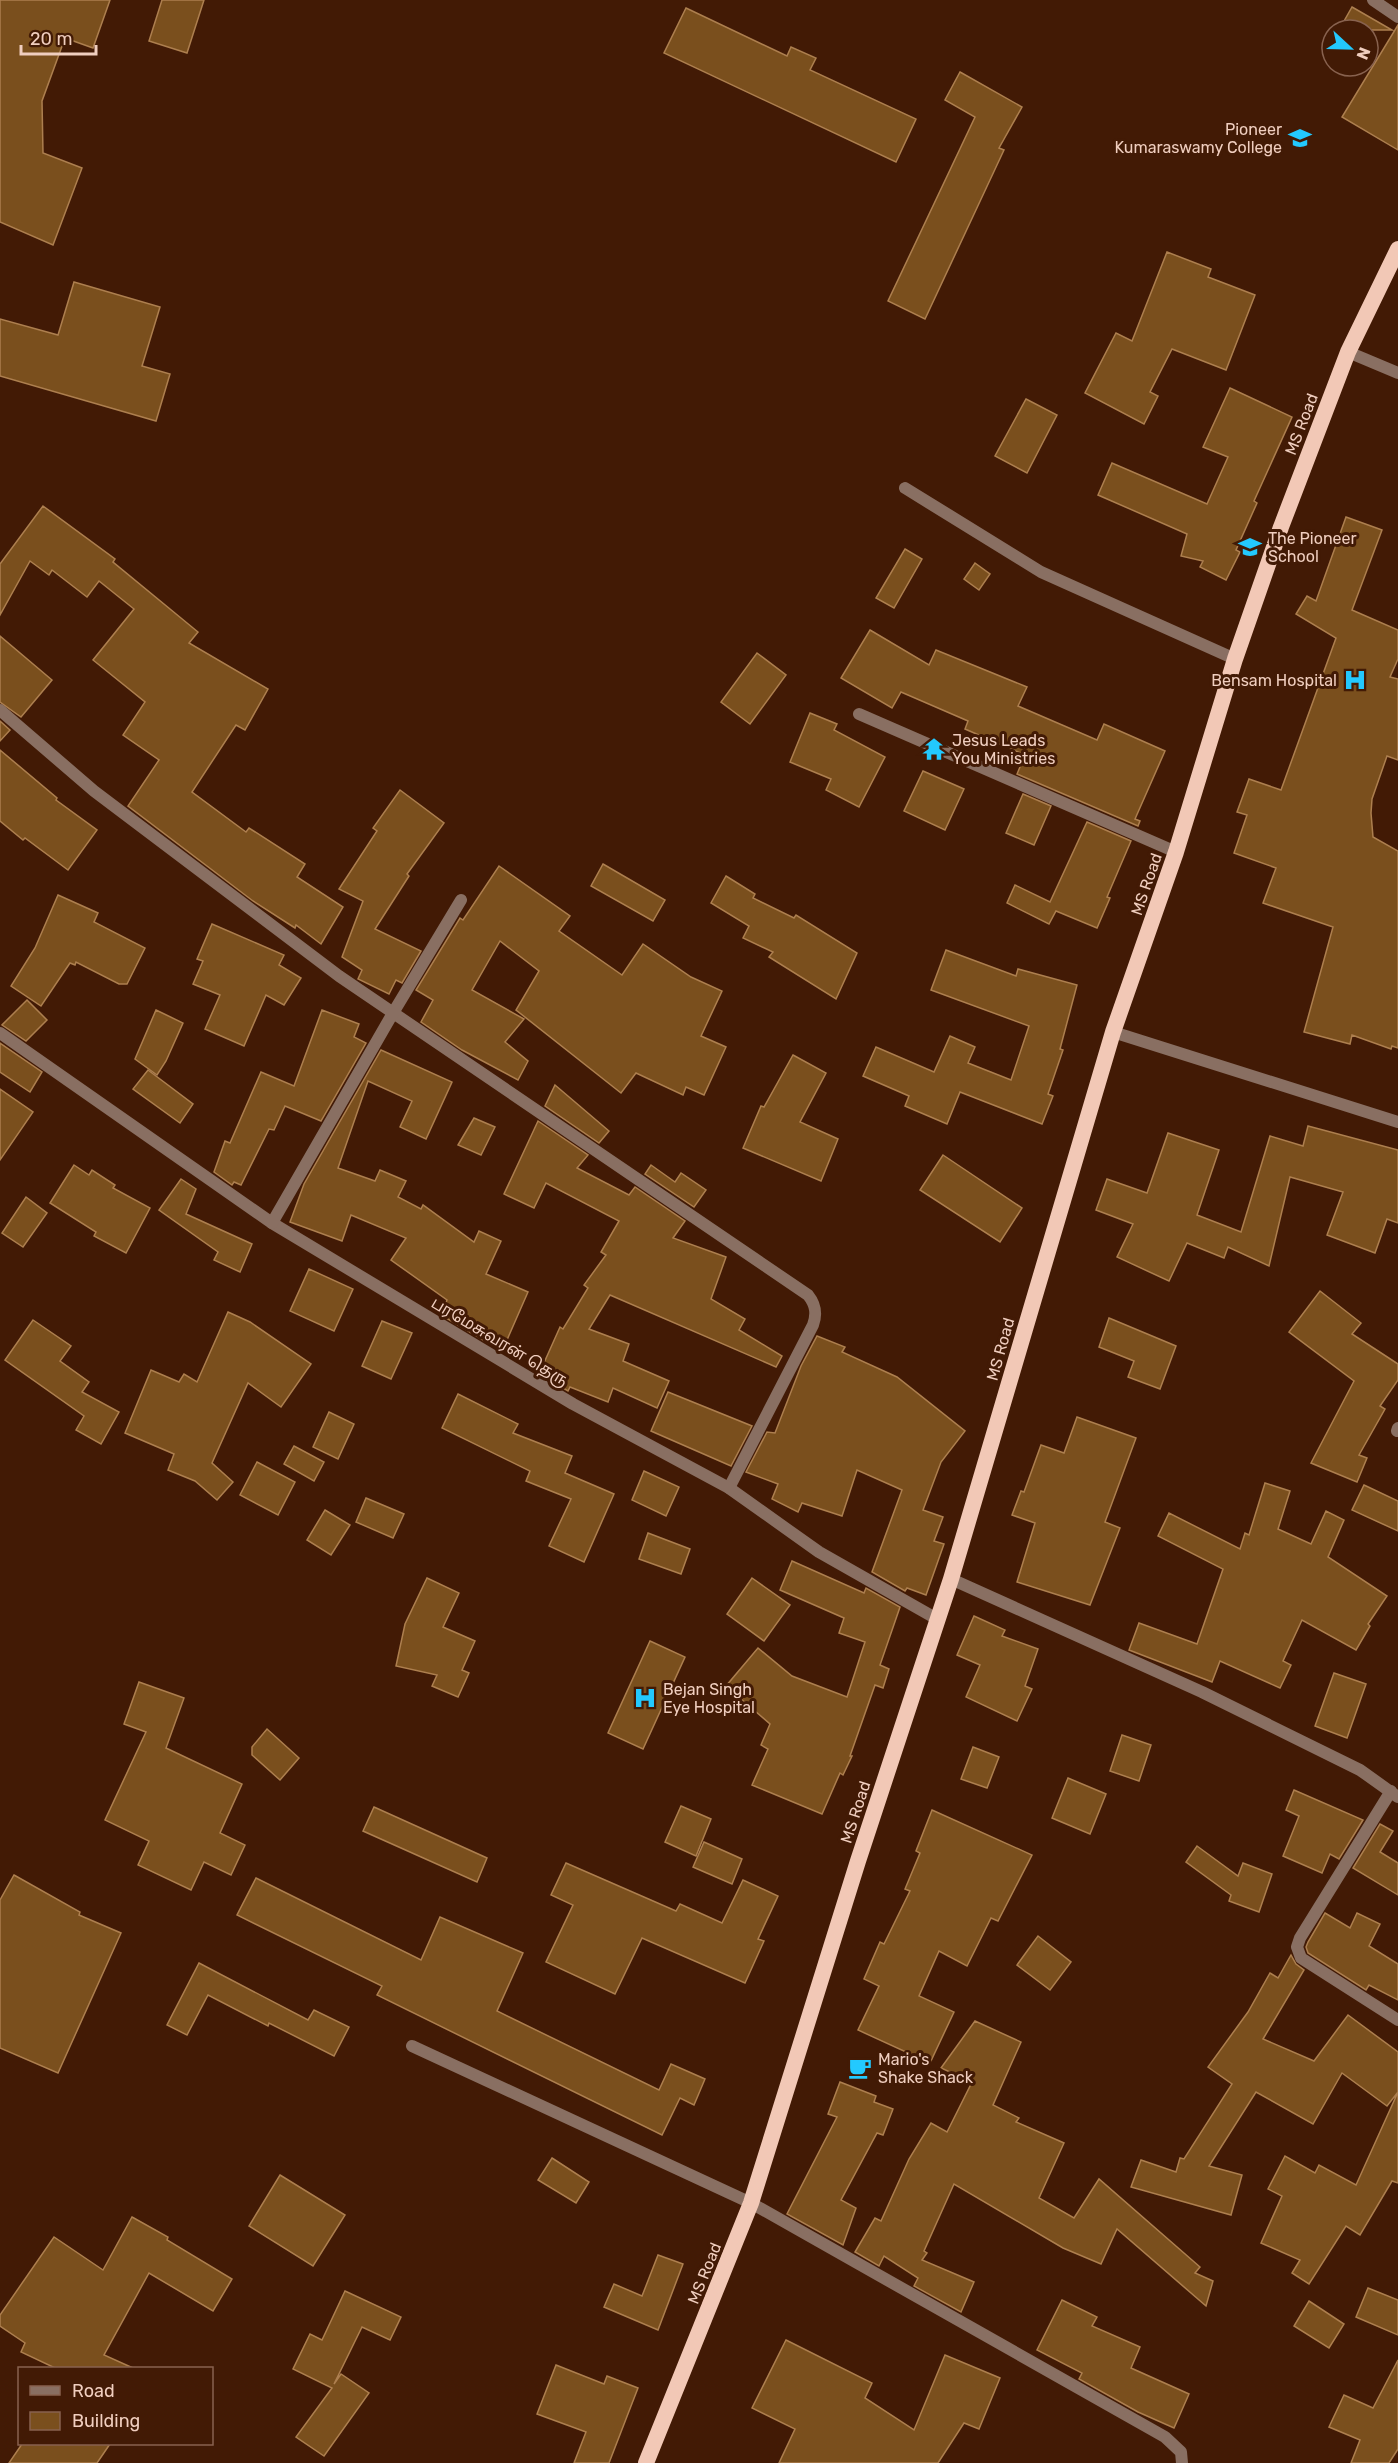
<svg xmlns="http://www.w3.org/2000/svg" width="1398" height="2463" viewBox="0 0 1398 2463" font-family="Rubik,'Noto Sans Tamil',sans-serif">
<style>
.building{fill:#7a4f1d;stroke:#ad7f4f;stroke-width:1.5}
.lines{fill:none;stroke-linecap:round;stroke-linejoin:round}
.minor{stroke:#896f62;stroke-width:12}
.tertiary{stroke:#896f62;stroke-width:12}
.trunk{stroke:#f2c8b6;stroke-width:16}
.labels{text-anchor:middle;stroke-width:6;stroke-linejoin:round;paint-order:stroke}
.poi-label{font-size:16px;fill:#f0cebf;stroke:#421a05;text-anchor:start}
.street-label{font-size:16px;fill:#f0cebf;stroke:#421a05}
</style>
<rect width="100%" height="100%" fill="#421a05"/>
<g class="building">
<polygon points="0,0 110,0 93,48 65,38 42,101 43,153 82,168 53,245 0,222"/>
<polygon points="162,0 204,0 187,53 149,41"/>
<polygon points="1352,7 1392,30 1339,30"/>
<polygon points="686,8 787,56 791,47 816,58 810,70 916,119 896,162 664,53"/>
<polygon points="1398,25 1398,150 1342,117"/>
<polygon points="960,72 1022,107 999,148 1004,150 925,319 888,301 975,117 945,100"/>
<polygon points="1167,252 1211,269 1208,277 1255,295 1226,370 1172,349 1150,392 1158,396 1144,424 1085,393 1116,333 1132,341"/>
<polygon points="74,282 160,307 142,366 170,374 156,421 0,376 0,319 58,335"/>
<polygon points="1230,388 1292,417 1254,501 1257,503 1236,550 1240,552 1226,580 1200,567 1203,561 1181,556 1187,534 1098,495 1112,463 1207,504 1228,457 1203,447"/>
<polygon points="1026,399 1057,415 1027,473 995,456"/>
<polygon points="43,506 115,559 113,562 198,632 189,643 268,689 245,730 236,725 192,792 246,832 249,828 305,864 297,877 343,907 321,944 296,925 295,928 253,901 128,806 159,760 123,735 145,702 93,660 134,609 99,581 87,597 52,570 49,575 30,561 0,615 0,564"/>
<polygon points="1346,517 1382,530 1352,610 1398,630 1398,659 1390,677 1398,679 1398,760 1387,756 1372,799 1371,813 1373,837 1398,851 1398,1048 1392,1046 1391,1049 1352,1035 1350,1044 1304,1032 1333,927 1263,903 1276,868 1234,853 1247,815 1237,812 1249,779 1281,790 1336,638 1296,614 1307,596 1316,601"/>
<polygon points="905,549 922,559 894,608 876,598"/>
<polygon points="975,563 990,574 979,590 964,579"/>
<polygon points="870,630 929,665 936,650 1027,687 1018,706 1097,740 1104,724 1165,751 1135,819 1140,821 1138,826 1017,774 1025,755 965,729 968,721 901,692 892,708 841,678"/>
<polygon points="0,636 52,680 21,717 0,702"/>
<polygon points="757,653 786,675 750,724 721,702"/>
<polygon points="810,713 837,724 834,730 885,757 859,807 826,790 831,779 790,762"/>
<polygon points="0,721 10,730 0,741"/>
<polygon points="0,750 57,798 56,800 97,830 68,870 25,838 23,840 0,821"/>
<polygon points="923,771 964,789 945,830 904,811"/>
<polygon points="400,790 444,823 407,874 409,876 375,929 421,951 402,983 396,980 389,994 358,979 362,970 342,957 363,901 339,889 377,831 373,828"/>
<polygon points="1023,794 1051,806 1034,845 1006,833"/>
<polygon points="1087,822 1131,841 1107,897 1110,898 1097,928 1056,911 1049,924 1007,903 1015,885 1050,902"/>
<polygon points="603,864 665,900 653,921 591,886"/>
<polygon points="499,866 570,916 559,931 622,975 643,944 691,977 722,991 701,1036 726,1047 704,1095 686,1087 683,1095 636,1073 621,1093 516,1010 539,971 500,941 472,990 524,1019 505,1042 528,1061 518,1080 462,1050 421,1022 433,1000 416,990 460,918 463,920"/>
<polygon points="726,876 755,894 753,898 794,918 796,915 857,953 836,999 769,957 773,952 743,938 749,926 711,903"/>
<polygon points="58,895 98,913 94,922 145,948 127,984 119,984 76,962 75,965 70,963 41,1006 11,986 35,948"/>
<polygon points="212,924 284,955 279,965 301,978 284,1005 266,995 244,1046 205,1029 220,995 193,984 203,961 197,959"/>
<polygon points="946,950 1016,976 1018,969 1077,985 1060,1049 1063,1050 1048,1094 1053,1096 1042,1124 960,1092 947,1124 905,1106 909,1096 863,1076 876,1047 934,1072 950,1036 975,1047 968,1063 1011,1080 1029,1026 931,990"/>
<polygon points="27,1000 47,1020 26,1041 2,1025"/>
<polygon points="156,1010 183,1023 166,1061 157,1075 135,1059"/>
<polygon points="322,1010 359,1024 354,1037 366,1043 321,1121 285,1106 274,1130 269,1129 241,1185 234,1182 232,1185 214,1172 225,1141 230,1143 261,1072 294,1086"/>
<polygon points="0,1043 42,1072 30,1092 0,1072"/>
<polygon points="381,1050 452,1082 426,1139 400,1127 412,1101 368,1081 338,1168 375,1181 380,1170 406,1181 398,1197 421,1209 423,1205 474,1242 479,1231 501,1241 486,1274 528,1292 503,1349 485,1341 441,1315 447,1300 391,1260 406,1238 351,1215 342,1241 290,1222 304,1184"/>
<polygon points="793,1055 826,1073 800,1122 838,1139 821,1181 743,1148 761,1106 764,1107"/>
<polygon points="148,1070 193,1104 180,1123 133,1089"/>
<polygon points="555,1085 609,1131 599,1143 545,1106"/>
<polygon points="0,1089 33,1112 0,1160"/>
<polygon points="474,1118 495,1127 481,1155 458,1145"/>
<polygon points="538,1121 588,1155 577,1168 629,1195 635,1187 685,1221 673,1238 726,1257 711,1299 745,1319 739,1330 782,1356 776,1367 610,1295 589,1329 629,1344 623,1361 669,1381 657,1408 613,1388 608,1402 570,1387 568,1391 539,1374 560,1327 563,1329 588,1288 584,1285 606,1255 601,1252 619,1221 546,1183 534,1208 504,1194"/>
<polygon points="1308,1126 1398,1150 1398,1223 1387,1219 1375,1253 1327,1235 1343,1192 1290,1177 1269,1266 1228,1247 1224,1258 1187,1243 1169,1281 1117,1257 1133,1224 1096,1210 1107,1179 1147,1193 1168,1133 1219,1150 1197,1215 1241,1232 1270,1136 1303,1146"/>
<polygon points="943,1155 1022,1208 1000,1242 920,1190"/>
<polygon points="74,1165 89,1175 92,1170 115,1185 113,1188 150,1208 126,1253 94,1236 96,1232 50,1203"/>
<polygon points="651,1165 675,1182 681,1173 706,1190 694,1207 645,1174"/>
<polygon points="181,1179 196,1189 186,1214 252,1244 240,1272 214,1260 218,1252 159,1210"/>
<polygon points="26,1197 47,1213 23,1247 2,1233"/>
<polygon points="309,1269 353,1289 334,1331 290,1311"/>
<polygon points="1320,1291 1361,1323 1352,1334 1398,1364 1398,1380 1380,1406 1385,1409 1359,1455 1367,1458 1357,1482 1311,1463 1354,1381 1289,1332"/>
<polygon points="228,1312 250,1322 311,1364 281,1407 248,1383 212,1463 233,1482 217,1500 195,1481 168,1470 174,1454 125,1433 151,1370 179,1382 184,1374 197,1382"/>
<polygon points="1109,1318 1176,1346 1160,1389 1128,1377 1134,1361 1099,1347"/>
<polygon points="33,1320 71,1346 60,1361 89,1382 82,1392 119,1412 101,1444 76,1430 84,1416 5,1360"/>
<polygon points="382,1321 412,1333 391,1379 362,1366"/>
<polygon points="817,1336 845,1347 842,1352 897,1377 965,1431 941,1462 923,1510 943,1517 934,1541 944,1544 926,1595 907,1588 905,1591 872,1572 902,1490 857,1470 842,1516 802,1503 798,1512 772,1499 778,1484 746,1472 767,1432 775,1433 801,1366"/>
<polygon points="668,1392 752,1426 731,1466 651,1431"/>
<polygon points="458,1394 518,1424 513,1433 572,1456 565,1473 614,1494 584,1562 549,1546 571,1499 526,1481 530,1471 442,1428"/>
<polygon points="329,1412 354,1424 338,1459 313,1447"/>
<polygon points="1077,1417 1136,1438 1105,1522 1120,1528 1090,1605 1017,1582 1035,1523 1012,1515 1021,1491 1024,1492 1041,1445 1064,1453"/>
<polygon points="294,1446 324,1462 314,1481 284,1464"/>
<polygon points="257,1462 295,1482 278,1515 240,1495"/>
<polygon points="644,1471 679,1487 666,1516 632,1500"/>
<polygon points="1265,1483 1290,1491 1278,1529 1311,1544 1326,1511 1344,1520 1328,1557 1387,1596 1368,1624 1370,1626 1356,1650 1302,1620 1283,1661 1291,1665 1280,1688 1220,1661 1212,1682 1129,1650 1139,1623 1197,1644 1223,1569 1158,1536 1169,1513 1240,1549 1245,1533 1249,1535"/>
<polygon points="1364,1485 1398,1501 1398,1531 1352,1510"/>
<polygon points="366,1498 404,1514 393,1538 356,1522"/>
<polygon points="325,1510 350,1525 331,1555 307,1540"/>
<polygon points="648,1533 690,1549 681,1574 639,1559"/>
<polygon points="792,1561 864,1593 866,1588 900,1607 880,1665 889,1669 883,1688 875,1685 850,1756 852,1756 843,1775 840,1773 822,1814 752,1785 768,1749 761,1745 770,1724 726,1686 758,1648 792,1676 847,1697 865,1642 839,1633 844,1618 780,1590"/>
<polygon points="427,1578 459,1593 443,1627 475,1641 462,1670 469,1673 458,1697 432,1686 437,1675 396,1666 405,1624"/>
<polygon points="752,1578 790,1605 764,1641 727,1614"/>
<polygon points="974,1616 1005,1630 1002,1636 1038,1649 1025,1686 1032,1689 1017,1721 966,1697 980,1665 957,1655"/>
<polygon points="650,1641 685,1657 643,1749 608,1733"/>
<polygon points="1334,1673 1366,1684 1347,1738 1315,1726"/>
<polygon points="139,1682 184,1698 166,1748 242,1784 220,1833 245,1845 231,1875 204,1862 191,1890 138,1865 149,1841 105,1820 146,1732 124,1724"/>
<polygon points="267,1729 299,1758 280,1780 252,1755 252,1747"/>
<polygon points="1122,1735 1151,1745 1139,1781 1110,1771"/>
<polygon points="973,1747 999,1757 987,1788 961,1779"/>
<polygon points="1068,1778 1106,1794 1090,1834 1052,1818"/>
<polygon points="1294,1790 1363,1820 1339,1859 1330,1854 1322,1873 1283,1856 1299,1816 1286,1810"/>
<polygon points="681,1806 711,1819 696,1856 665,1842"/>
<polygon points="374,1807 487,1858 477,1882 363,1831"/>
<polygon points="932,1810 1032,1855 998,1921 991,1918 967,1966 939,1951 919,1996 954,2012 930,2063 858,2030 879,1986 864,1979 880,1942 884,1944 910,1891 905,1889 920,1853 916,1851"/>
<polygon points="1380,1824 1393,1831 1380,1852 1398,1863 1398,1895 1353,1868"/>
<polygon points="704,1842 742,1859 732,1884 693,1867"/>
<polygon points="1197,1846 1238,1876 1243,1863 1272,1874 1259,1912 1229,1901 1231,1895 1186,1862"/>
<polygon points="566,1863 676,1911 680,1904 722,1923 743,1880 778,1896 758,1939 764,1941 745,1983 642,1938 615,1994 546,1962 573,1905 551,1895"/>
<polygon points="14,1875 80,1912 79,1915 121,1933 58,2073 0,2048 0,1900"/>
<polygon points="256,1878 421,1960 440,1917 523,1953 497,2011 659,2090 671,2064 705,2079 694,2105 680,2098 662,2135 377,1995 382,1986 237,1915"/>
<polygon points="1325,1913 1350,1928 1357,1913 1380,1924 1369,1946 1398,1964 1398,2000 1369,1985 1366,1990 1308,1953 1306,1947 1308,1942"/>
<polygon points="1038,1936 1071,1962 1050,1990 1017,1965"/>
<polygon points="1291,1955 1296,1964 1304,1970 1263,2039 1314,2061 1348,2015 1398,2052 1398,2183 1392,2181 1360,2235 1346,2226 1309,2284 1292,2273 1300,2260 1261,2243 1282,2196 1268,2189 1285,2156 1315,2173 1319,2165 1356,2185 1398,2092 1387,2106 1342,2073 1313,2124 1256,2092 1209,2166 1242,2175 1231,2215 1131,2187 1141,2160 1176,2172 1180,2158 1184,2159 1232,2084 1208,2067 1248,2012 1270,1973 1278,1978"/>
<polygon points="199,1963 308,2020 314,2010 349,2027 334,2056 269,2023 268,2026 208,1995 187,2035 167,2025"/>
<polygon points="975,2021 1021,2042 993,2105 1019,2118 1016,2122 1064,2143 1039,2198 1074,2218 1099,2179 1200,2267 1195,2273 1213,2281 1206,2306 1117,2229 1101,2264 1063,2248 954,2184 924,2251 927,2253 922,2260 974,2282 961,2312 914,2286 918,2278 884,2256 879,2266 855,2252 875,2218 881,2221 909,2159 931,2123 947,2132 972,2082 941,2068"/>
<polygon points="840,2082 876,2096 874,2102 893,2109 883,2135 877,2133 841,2200 856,2208 843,2245 787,2214 837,2117 828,2114"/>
<polygon points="552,2158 589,2182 576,2203 538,2180"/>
<polygon points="280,2175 345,2215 313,2266 249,2226"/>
<polygon points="132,2217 168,2237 167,2240 232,2279 213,2311 149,2273 104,2355 133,2368 55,2368 21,2352 25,2343 0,2326 0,2315 54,2237 103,2270"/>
<polygon points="658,2255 683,2264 658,2330 604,2307 614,2284 642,2296"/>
<polygon points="1368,2288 1398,2300 1398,2335 1356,2317"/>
<polygon points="345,2291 401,2317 390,2340 362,2327 334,2384 341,2374 369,2393 324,2456 296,2437 332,2388 293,2369 310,2334 322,2340"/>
<polygon points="1062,2300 1097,2317 1092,2326 1140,2347 1131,2368 1189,2394 1174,2428 1138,2412 1079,2379 1082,2373 1037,2350"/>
<polygon points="1309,2301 1344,2324 1329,2348 1294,2326"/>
<polygon points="786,2340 872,2383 865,2398 914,2430 945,2355 1000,2378 979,2429 964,2423 938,2463 779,2463 795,2429 752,2408"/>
<polygon points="1398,2360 1398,2449 1389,2463 1351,2463 1360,2440 1329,2427 1344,2395 1373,2408"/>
<polygon points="556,2365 604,2384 607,2376 638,2388 609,2463 574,2463 586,2432 537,2414"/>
<polygon points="22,2444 110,2444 97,2463 9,2463"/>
</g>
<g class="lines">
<g class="minor">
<polyline points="1373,0 1398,17"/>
<polyline points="1348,352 1398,373"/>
<polyline points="905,488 1041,572 1235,659"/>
<path d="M0 710 94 791 339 976 808 1295C816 1305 817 1314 813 1325L729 1488"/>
<polyline points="859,714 1176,852"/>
<polyline points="0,1033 272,1223 573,1404 729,1488 819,1552 937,1619"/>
<polyline points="272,1223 393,1013 461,900"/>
<polyline points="1397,1431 1398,1428"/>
<polyline points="1391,1791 1300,1938 1297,1947 1301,1958 1398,2020"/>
<polyline points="412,2046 751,2203 1165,2437 1181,2452 1182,2463"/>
</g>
<g class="tertiary">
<polyline points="1113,1032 1398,1122"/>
<polyline points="951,1579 1202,1692 1360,1770 1398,1797"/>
</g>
<polyline class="trunk" points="646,2463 751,2203 858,1861 951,1579 1113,1032 1176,852 1235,659 1281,527 1348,352 1398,249"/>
</g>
<defs>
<g id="university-bare" transform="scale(1.8)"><path d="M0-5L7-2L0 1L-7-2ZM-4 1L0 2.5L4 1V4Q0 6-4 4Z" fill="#23c9fe" stroke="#421a05" stroke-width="2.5" paint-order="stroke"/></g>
<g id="school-bare" transform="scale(1.8)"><path d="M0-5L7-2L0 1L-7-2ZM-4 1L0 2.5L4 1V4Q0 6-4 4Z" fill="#23c9fe" stroke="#421a05" stroke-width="2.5" paint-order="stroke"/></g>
<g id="hospital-bare" transform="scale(1.8)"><path d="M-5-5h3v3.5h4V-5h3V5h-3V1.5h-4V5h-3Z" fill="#23c9fe" stroke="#421a05" stroke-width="2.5" paint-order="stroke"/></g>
<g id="temple-bare" transform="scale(1.8)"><path d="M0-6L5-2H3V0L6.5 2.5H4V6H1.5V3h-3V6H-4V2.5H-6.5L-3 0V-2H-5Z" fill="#23c9fe" stroke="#421a05" stroke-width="2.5" paint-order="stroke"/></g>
<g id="cafe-bare" transform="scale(1.8)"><path d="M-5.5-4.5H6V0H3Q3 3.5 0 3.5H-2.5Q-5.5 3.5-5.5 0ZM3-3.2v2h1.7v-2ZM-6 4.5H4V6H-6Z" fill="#23c9fe" stroke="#421a05" stroke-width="2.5" paint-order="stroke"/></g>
</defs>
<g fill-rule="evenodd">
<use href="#university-bare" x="1300" y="138"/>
<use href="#school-bare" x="1250" y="547"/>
<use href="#hospital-bare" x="1355" y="680"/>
<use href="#temple-bare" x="934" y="749"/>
<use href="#hospital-bare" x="645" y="1698"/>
<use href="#cafe-bare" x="860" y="2068"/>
</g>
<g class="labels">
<g class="poi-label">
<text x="1282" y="135" text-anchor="end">Pioneer<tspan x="1282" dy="18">Kumaraswamy College</tspan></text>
<text x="1268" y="544">The Pioneer<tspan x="1268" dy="18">School</tspan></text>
<text x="1337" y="686" text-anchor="end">Bensam Hospital</text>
<text x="952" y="746">Jesus Leads<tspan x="952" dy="18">You Ministries</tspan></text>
<text x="663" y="1695">Bejan Singh<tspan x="663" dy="18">Eye Hospital</tspan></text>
<text x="878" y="2065">Mario's<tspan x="878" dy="18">Shake Shack</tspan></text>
</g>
<g class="street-label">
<text transform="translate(1301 424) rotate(-69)" y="6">MS Road</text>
<text transform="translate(1146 884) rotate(-71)" y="6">MS Road</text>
<text transform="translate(500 1341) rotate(31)" y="6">பரமேசுவரன் தெரு</text>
<text transform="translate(1000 1349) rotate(-74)" y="6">MS Road</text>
<text transform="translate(855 1812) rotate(-72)" y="6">MS Road</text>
<text transform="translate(704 2273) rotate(-68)" y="6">MS Road</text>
</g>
</g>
<rect x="18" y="2367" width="195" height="78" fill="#421a05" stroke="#88624f" stroke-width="1.5"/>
<rect x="30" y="2386" width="30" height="9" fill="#896f62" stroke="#88624f" stroke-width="1.5"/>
<text x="72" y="2397" font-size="18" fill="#f0cebf">Road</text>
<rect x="30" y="2412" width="30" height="18" fill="#7a4f1d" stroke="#88624f" stroke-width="1.5"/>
<text x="72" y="2427" font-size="18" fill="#f0cebf">Building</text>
<g transform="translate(1350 48) rotate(112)"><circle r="28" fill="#421a05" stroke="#88624f" stroke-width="1.5"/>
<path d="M0-4.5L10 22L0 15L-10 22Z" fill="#23c9fe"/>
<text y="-9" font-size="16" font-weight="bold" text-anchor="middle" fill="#f0cebf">N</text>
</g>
<path d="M21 45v9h75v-9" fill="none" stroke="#f0cebf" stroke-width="3"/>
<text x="30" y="45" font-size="18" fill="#f0cebf" stroke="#421a05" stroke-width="4.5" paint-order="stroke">20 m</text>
</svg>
